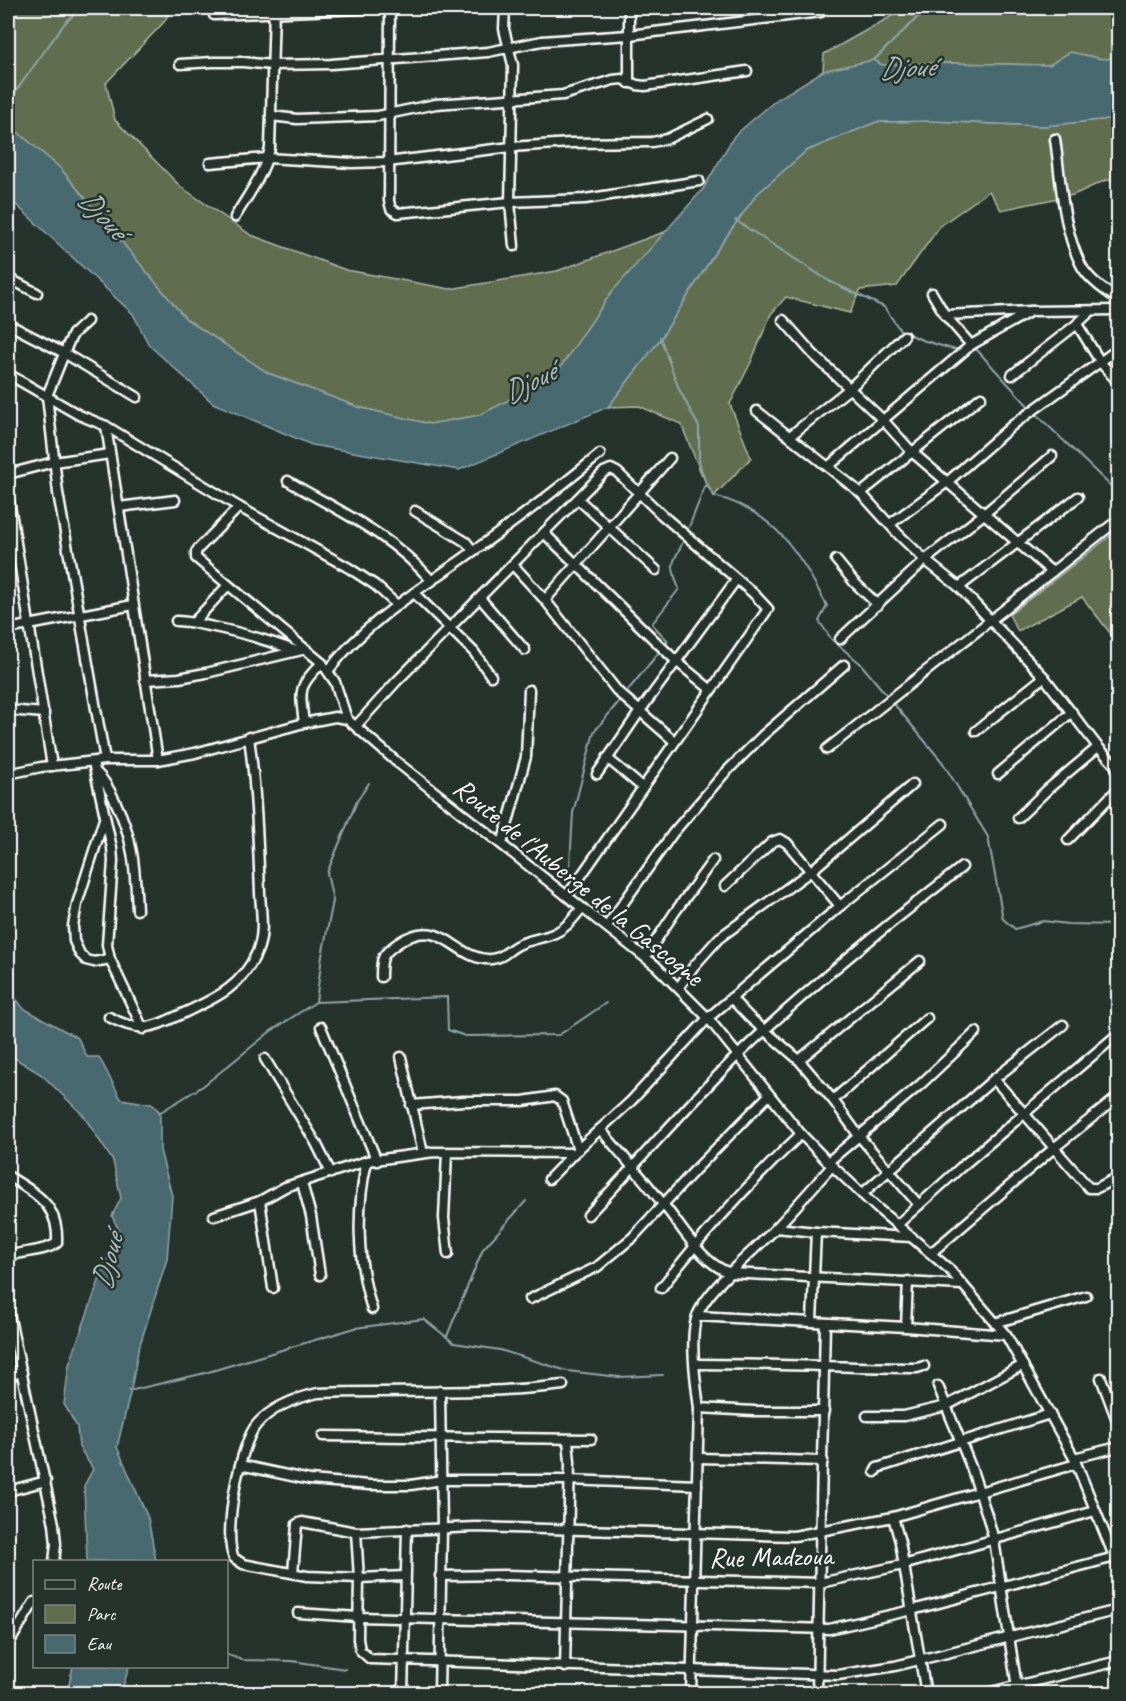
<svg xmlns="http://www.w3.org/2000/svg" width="1126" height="1701" viewBox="0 0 1126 1701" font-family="Caveat,sans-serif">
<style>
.green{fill:#606e4f;stroke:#b0b6a7;stroke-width:1.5}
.water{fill:#496970;stroke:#92a5a9;stroke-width:1.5}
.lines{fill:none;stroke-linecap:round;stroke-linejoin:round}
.stream{stroke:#92a5a9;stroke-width:2}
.minor-casing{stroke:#fff;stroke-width:13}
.minor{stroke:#26332d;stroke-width:8}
.labels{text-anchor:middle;stroke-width:5;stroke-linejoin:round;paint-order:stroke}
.street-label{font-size:28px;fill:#fff;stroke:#26332d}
.water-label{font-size:30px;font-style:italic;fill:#adbcbf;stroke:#26332d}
</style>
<rect width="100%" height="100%" fill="#26332d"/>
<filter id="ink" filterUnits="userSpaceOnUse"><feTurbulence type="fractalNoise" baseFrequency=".0167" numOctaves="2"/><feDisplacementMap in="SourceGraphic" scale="12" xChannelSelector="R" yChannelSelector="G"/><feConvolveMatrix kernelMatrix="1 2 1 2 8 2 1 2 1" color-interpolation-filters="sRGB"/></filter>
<g filter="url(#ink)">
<g class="green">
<polygon points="8,8 172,8 164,22 106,83 115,120 181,187 251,235 346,270 450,289 557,271 667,231 611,293 554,377 480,415 430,424 358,407 268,373 186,319 60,168 8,124"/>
<polygon points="906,8 1118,8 1118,58 1103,59 1070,52 1050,65 942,63 882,65 874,60 823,71 824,54"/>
<polygon points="1118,118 1118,181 1106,180 1073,195 1001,210 989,191 940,226 897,286 860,290 850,313 786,297 771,314 751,362 730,404 751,458 714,496 701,473 681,424 639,406 608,407 661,338 716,251 756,195 806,151 876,122 932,121 1044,126"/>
<polygon points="1118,530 1118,643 1082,597 1018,631 1009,615"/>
</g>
<g class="water">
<polygon points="1070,52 1103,59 1118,58 1118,118 1044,126 933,121 876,122 806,151 756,195 716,251 661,338 608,407 459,470 312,445 213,403 149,345 133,314 8,197 8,124 60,168 186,319 268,373 358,407 430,424 480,415 554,377 611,293 703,189 734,136 776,100 823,71 874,60 882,65 942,63 1049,65"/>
<polygon points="8,995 14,996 23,1008 78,1038 87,1057 99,1057 121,1099 152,1104 160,1112 160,1150 172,1196 167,1259 138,1351 131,1390 117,1447 148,1518 156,1561 87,1561 84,1486 93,1469 79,1447 77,1427 64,1404 69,1365 106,1261 121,1235 112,1216 121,1198 113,1161 83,1115 42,1075 8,1054"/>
<polygon points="73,1666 129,1666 129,1667 121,1693 67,1693"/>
</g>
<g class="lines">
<g class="stream">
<polyline points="874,60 927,8"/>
<polyline points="8,102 64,24 81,8"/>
<polyline points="735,220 829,281 884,307 900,330 922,340 952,349 963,349"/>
<path d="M660 337 679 389 699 427V462L706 484 714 496C775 511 800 554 827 606L819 621 832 640 860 663 943 763 988 837 1003 919 1015 929 1043 921 1068 924 1118 925"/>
<polyline points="971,349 977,350 1030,408"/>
<polyline points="1034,412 1118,493"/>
<polyline points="687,532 706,484"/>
<path d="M663 646 668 641 652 624 679 589C667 557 675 564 685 537"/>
<polyline points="570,865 573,813 594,732 660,651"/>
<polyline points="316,1002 322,956 333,901 327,873 357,801 369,783"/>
<polyline points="159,1113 203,1086 271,1031 316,1002 447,997 448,1030 465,1036 559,1035 606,1003"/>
<polyline points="447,1336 483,1249 526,1201"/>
<polyline points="129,1391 205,1373 355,1328 424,1319 454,1343 500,1350 567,1371 619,1377 663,1375"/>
<polyline points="226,1654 242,1660 292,1661 345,1669"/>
</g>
<g class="minor-casing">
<g id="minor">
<polyline points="390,8 389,201 391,209 398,213 510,202 585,199 699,181"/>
<polyline points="505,8 504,29 513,65 510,202 514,246"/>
<polyline points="629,8 629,83"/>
<polyline points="214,15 383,8"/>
<polyline points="180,64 213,62 243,62 272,65 331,64 488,52 542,41 629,35 821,12"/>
<polyline points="271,116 297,119 378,116 436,104 563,95 613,80 622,79 637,85 645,86 747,71"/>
<path d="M1055 139C1061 180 1062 227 1081 265 1088 279 1105 291 1118 299"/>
<polyline points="210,163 267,158 352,163 387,162 511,147 570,143 652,142 667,139 708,119"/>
<path d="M235 217C248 195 264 174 270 148L274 8"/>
<polyline points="8,278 37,293"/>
<polyline points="932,293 945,315 971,345"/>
<polyline points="945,315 1031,311 1118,310"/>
<polyline points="783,320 813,354 883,420 912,452 1052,572"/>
<polyline points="87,321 73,334 68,344 47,396 58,493 105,760"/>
<polyline points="8,324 64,353 137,397"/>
<polyline points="1077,324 1101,363 1118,382"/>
<polyline points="8,374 79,415 106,426 239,507 349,568 375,585 397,605"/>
<polyline points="1012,375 1077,324 1091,311"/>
<polyline points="757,411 861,493 899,535 925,560 959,587 1044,677 1098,747 1118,768"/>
<polyline points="106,426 158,760"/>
<polyline points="790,436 849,389 904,336"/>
<polyline points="829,466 971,345 1031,311"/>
<polyline points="8,474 54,462 110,454"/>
<path d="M288 481C342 513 388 532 432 581"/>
<polyline points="8,493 52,766"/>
<polyline points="861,493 981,397"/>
<polyline points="578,499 656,570"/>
<polyline points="119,507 175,500"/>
<polyline points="239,507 198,549 196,552 196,558 322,663 335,682 347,719"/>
<polyline points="415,511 466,542 473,551"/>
<polyline points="890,524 946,483 1014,424 1118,349"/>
<polyline points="544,533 676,661 710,689"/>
<polyline points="836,560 854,582 878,605"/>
<polyline points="513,565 545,600 618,692 674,741"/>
<polyline points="959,587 1078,497"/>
<polyline points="414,593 474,652 491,676"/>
<polyline points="480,598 525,650"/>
<polyline points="545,600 670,458"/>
<path d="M176 621C188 621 197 624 209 626 239 632 268 640 296 651"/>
<polyline points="194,622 228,585"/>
<polyline points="8,629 133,605"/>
<polyline points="840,639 925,560 984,514 1052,456"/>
<path d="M328 671C364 624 414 593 461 560 509 526 556 491 600 454"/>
<polyline points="145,680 179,678 206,673 306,649"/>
<polyline points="8,710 44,713"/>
<path d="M304 723C300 691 297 687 322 663"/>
<polyline points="356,726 396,682 604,472 611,469 617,472 662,515 753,593 768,609 567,896"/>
<polyline points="976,731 1044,677"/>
<polyline points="827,749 1118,520"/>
<polyline points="607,758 642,787"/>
<polyline points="93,762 112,848 113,861 107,945 110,959 143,1029"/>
<path d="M96 772C105 780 111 792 116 803 134 841 135 869 137 910"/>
<polyline points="8,774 41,767 105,760 158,760 195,753 304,723 335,717 347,719 398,763 656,966 708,1018 801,1134 828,1162 877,1208 949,1269 1006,1335 1074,1458 1118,1566"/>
<polyline points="597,774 640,711 736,580"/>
<polyline points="998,774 1072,712"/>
<polyline points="105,816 77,904 73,926 74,941 80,954 86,960 94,962 110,959"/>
<polyline points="1018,818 1048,789 1098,747"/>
<polyline points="1068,840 1118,789"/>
<polyline points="502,844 526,757 529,690"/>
<polyline points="725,886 772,842 780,839 787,843 840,906"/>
<polyline points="607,926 673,833 723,775 762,736 844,665"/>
<polyline points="645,957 675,912 713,860"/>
<path d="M381 977C381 957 382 954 398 943 443 913 455 962 492 959 503 958 507 951 516 946 528 939 543 939 555 933 567 928 574 917 582 908"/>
<polyline points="679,987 694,966 719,938 811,871 913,784"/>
<polyline points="731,998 749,1017 799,1060 833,1100 859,1136 919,1205"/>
<path d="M109 1017C143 1035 153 1027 186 1012 218 997 242 986 257 952 265 934 261 912 260 893 258 841 256 788 249 737"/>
<polyline points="321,1027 377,1161"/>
<polyline points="401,1057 423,1153"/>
<polyline points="265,1059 316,1143 331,1173"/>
<polyline points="799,1060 920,961"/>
<polyline points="994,1079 1089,1188 1097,1188 1118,1177"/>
<polyline points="833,1100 927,1018"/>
<polyline points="411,1105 463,1101 523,1101 555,1096 562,1101 578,1150"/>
<path d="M600 1129C621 1154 643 1178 663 1204 683 1228 700 1262 730 1273L962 1285"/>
<polyline points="447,1153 444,1218 448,1254"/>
<path d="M367 1161C356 1209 357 1261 372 1309"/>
<polyline points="828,1162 921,1084 976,1032"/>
<path d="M8 1176C36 1194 59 1204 57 1243 44 1252 24 1251 8 1256"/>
<polyline points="549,1179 574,1153"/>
<polyline points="302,1183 311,1216 320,1275"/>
<polyline points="862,1194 994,1079 1063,1025"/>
<polyline points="260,1201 273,1288"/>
<path d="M588 1215C638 1163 686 1106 738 1055 808 988 886 926 962 867"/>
<polyline points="214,1216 260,1201 285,1187 367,1161 434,1152 574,1153 631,1101 708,1018 840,906 943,824"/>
<polyline points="898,1224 960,1168 1118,1034"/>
<polyline points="776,1228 816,1232 912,1237"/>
<polyline points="931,1253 1054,1148 1118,1097"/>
<path d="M661 1288C704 1233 750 1182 801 1134"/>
<polyline points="530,1299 597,1267 633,1237 694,1171 769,1095"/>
<polyline points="8,1309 54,1524 56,1544 54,1562"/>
<polyline points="697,1316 906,1327 1006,1335"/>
<polyline points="812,1321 816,1232"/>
<polyline points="995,1323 1086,1296"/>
<polyline points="906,1327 908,1281"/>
<path d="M695 1364C769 1364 843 1367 917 1368L924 1366"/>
<polyline points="8,1376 22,1372"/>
<polyline points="1101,1378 1118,1423"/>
<polyline points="938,1386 971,1467 987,1515 994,1540 1018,1694"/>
<polyline points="699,1408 754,1411 824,1411"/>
<polyline points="867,1416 904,1416 946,1406 1023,1365"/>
<polyline points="323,1436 591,1439"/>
<polyline points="698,1458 823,1461"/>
<polyline points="1074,1458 1118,1447"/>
<polyline points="240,1465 310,1480 369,1485 411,1485 442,1480 568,1480 697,1485"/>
<polyline points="875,1472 877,1468 890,1464 1050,1414"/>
<polyline points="8,1491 46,1481"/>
<polyline points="893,1517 900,1542 926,1694"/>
<polyline points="356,1532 359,1578 358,1639 360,1650 370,1659 838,1675 895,1666 1118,1610"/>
<polyline points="293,1573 297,1524 302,1522 356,1532 476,1527 794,1536 893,1517 1076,1464"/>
<path d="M405 1576 359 1578 307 1576 243 1564 234 1558C222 1535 240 1443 257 1424 273 1406 296 1398 318 1393 400 1390 482 1395 563 1385"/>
<polyline points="440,1576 506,1575 820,1583 903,1565 1095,1511"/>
<polyline points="298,1613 358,1617 829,1629 912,1610 1115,1557"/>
<polyline points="8,1645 34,1602"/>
<polyline points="565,1667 570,1462 568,1440"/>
<polyline points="403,1694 407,1529"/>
<polyline points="439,1694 442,1528 440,1391"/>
<path d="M691 1694 699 1408C696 1385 689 1337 697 1316 707 1289 755 1250 776 1228 795 1208 813 1187 832 1166"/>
<polyline points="817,1694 825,1323"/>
<polyline points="983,1694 1118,1661"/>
</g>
</g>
<use href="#minor" class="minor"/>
</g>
</g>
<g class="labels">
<g class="street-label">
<text transform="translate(579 881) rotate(39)" y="10">Route de l'Auberge de la Gascogne</text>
<text transform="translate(771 1556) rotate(-1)" y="10">Rue Madzoua</text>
</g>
<g class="water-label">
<text transform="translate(907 67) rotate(-2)" y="10">Djoué</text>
<text transform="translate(103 214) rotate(47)" y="10">Djoué</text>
<text transform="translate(529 382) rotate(-27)" y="10">Djoué</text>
<text transform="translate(107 1261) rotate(-76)" y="10">Djoué</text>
</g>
</g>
<rect width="1126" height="1701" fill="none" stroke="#26332d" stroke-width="30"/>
<rect x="15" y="15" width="1096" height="1671" fill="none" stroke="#fff" stroke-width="2" filter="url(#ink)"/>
<rect x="33" y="1560" width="195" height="108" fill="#26332d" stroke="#7d8581" stroke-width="1.5"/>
<rect x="45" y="1580" width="30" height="9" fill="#26332d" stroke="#7d8581" stroke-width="1.5"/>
<text x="87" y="1590" font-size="18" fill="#ffffff">Route</text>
<rect x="45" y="1605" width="30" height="18" fill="#606e4f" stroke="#7d8581" stroke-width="1.5"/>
<text x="87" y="1620" font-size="18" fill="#ffffff">Parc</text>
<rect x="45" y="1635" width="30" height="18" fill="#496970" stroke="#7d8581" stroke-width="1.5"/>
<text x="87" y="1650" font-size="18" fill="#ffffff">Eau</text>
</svg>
